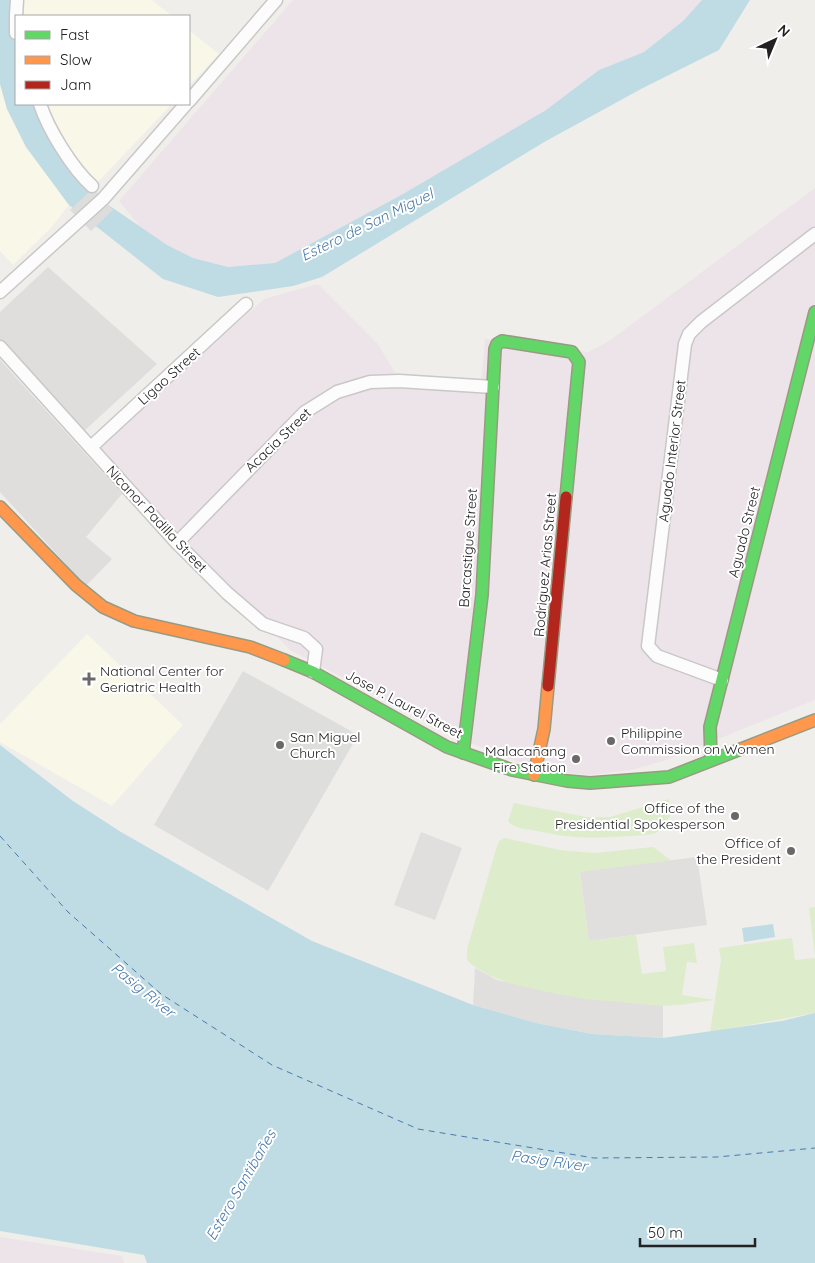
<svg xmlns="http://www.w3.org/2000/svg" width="815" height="1263" viewBox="0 0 815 1263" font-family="Quicksand,sans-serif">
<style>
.residential{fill:#dfdedc}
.industrial{fill:#ede4e9}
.education{fill:#f8f7e8}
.religious{fill:#dededc}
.grass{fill:#ddeccb}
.parking{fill:#e0dfde}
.water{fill:#bfdbe3}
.pier{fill:#dedddd}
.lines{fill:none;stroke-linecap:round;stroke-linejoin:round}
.ferry{stroke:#4a7aab;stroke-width:1;stroke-dasharray:6 5;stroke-linecap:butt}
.street-casing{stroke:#c9c8c7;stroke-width:15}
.fast-casing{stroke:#999a82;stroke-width:14}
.slow-casing{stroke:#999a82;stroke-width:14}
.jam-casing{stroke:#999a82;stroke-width:14}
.street{stroke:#fdfcfc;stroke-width:12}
.fast{stroke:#63d668;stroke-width:11}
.slow{stroke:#ff974d;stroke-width:11}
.jam{stroke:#b3261e;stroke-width:11}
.poi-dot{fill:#6a6968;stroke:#fff;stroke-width:2}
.labels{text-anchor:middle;stroke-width:4;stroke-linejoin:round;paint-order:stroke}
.street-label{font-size:14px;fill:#222;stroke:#fff}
.poi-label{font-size:14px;fill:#222;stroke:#fff;text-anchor:start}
.water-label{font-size:15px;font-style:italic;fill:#4a7aab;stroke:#fff}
</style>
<rect width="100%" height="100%" fill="#f0eeeb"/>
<g class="residential">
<polygon points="48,267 157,364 84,431 0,343 0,312"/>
<polygon points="0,360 122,494 86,537 112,559 86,586 0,492"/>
</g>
<g class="industrial">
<polygon points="293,0 702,0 683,21 644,52 599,70 546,110 403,194 275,263 228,267 193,258 167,245 141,228 119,201"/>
<polygon points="815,188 815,700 666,760 632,770 591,775 551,772 507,758 451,735 290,650 98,448 264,299 318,284 378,344 397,376 480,394 485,339 588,352 609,341"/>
<polygon points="0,1237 122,1256 124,1263 0,1263"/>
</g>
<g class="education">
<polygon points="22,0 152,0 172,16 20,16"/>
<polygon points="189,30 219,54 189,86"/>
<polygon points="0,84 7,109 26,147 69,205 52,227 13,265 0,251"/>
<polygon points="47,104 172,104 97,183 60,139"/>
<polygon points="87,634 183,725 112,806 0,742 0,724"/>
</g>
<polygon class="religious" points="243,671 358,735 268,891 154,825"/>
<g class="grass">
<path d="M669 799 670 816 660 830 654 834C608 838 578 841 533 830 524 829 513 828 508 821L514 803 586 817H610Z"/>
<path d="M505 838 560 850 595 853 653 847 672 861 580 873 589 941 636 935 642 974 666 971 663 947 694 943 697 963 687 962 682 995 715 1000 721 960 719 948 792 938 795 960 815 958V1013L710 1032 715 1000C698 1002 679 1006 661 1006 613 1004 501 995 467 960V949L497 846 500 840Z"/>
<polygon points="815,907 815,956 809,908"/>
</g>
<g class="parking">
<polygon points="421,832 462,848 435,920 394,905"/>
<polygon points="697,857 707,925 589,941 580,872"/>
<polygon points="475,968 497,980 547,992 586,999 663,1006 663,1038 592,1034 536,1023 473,1005"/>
</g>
<g class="water">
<polygon points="0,0 14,0 12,30 16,46 16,104 34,104 69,167 88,191 167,245 193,258 228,267 275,263 403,194 546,110 599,70 644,52 683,21 702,0 750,0 719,50 641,89 546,141 322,277 293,286 218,297 163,279 69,205 26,147 7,109 0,84"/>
<polygon points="0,745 73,801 121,832 312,941 473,1005 536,1023 592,1034 663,1038 782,1021 815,1013 815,1263 147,1263 144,1255 0,1231"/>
<polygon points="773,924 775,937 744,942 742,928"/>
</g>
<polygon class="pier" points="93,188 113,210 91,231 70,210"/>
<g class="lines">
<polyline class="ferry" points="0,836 68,912 161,994 272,1065 418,1129 594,1158 717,1157 815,1148"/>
<g class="street-casing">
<g id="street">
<polyline points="16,16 17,0"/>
<polyline points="16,17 16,33"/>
<polyline points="189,101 276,0"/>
<path d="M40 104C48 129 72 168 92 186"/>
<polyline points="0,292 103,199 186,104"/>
<polyline points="0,347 177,543 227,593 263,624 304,638 316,649 313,672"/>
<polyline points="91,447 246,304"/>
<polyline points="177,543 305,412 337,392 370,382 399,381 493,387"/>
<polyline points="722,680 657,656 648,646 685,344 689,334 701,322 815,234"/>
</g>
</g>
<g class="fast-casing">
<g id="fast">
<polyline points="284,660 313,672 447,747 512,770 567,781 590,783 669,777 741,749"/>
<polyline points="463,753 482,595 495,349 497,344 502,341 572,352 579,362 566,497"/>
<polyline points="711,759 710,727 815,312"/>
</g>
</g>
<g class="slow-casing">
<g id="slow">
<polyline points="0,507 76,585 103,607 134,621 250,647 284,660"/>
<polyline points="741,749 815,720"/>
<polyline points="534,775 544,729 548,686"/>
</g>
</g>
<g class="jam-casing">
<polyline id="jam" points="548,686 566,497"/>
</g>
<use href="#street" class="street"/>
<use href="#fast" class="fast"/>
<use href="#slow" class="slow"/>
<use href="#jam" class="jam"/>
</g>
<g class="poi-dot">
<path d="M86.5 671.5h5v5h5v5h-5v5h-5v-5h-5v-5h5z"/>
<circle cx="611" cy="741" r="5"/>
<circle cx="280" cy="745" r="5"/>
<circle cx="576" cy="759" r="5"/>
<circle cx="735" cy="816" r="5"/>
<circle cx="791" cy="851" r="5"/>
</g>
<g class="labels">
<g class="street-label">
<text transform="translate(169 376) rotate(-42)" y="5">Ligao Street</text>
<text transform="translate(278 440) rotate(-44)" y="5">Acacia Street</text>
<text transform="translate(672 451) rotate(-83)" y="5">Aguado Interior Street</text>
<text transform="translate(157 519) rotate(47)" y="5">Nicanor Padilla Street</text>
<text transform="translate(744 532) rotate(-76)" y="5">Aguado Street</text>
<text transform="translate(468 548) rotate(-86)" y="5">Barcastigue Street</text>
<text transform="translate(545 565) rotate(-85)" y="5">Rodriguez Arias Street</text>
<text transform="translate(404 704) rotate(28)" y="5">Jose P. Laurel Street</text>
</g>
<g class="poi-label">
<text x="100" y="676">National Center for<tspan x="100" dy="16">Geriatric Health</tspan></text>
<text x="621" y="738">Philippine<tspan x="621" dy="16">Commission on Women</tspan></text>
<text x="290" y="742">San Miguel<tspan x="290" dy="16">Church</tspan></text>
<text x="566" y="756" text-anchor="end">Malacañang<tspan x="566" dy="16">Fire Station</tspan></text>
<text x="725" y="813" text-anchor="end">Office of the<tspan x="725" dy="16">Presidential Spokesperson</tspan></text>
<text x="781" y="848" text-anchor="end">Office of<tspan x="781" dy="16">the President</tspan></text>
</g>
<g class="water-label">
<text transform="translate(367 225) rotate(-26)" y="5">Estero de San Miguel</text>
<text transform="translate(143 990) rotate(39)" y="5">Pasig River</text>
<text transform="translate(549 1161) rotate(8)" y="5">Pasig River</text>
<text transform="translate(241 1185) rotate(-60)" y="5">Estero Santibañes</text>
</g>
</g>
<rect x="15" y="15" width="175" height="90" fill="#ffffff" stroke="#a7a7a7"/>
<rect x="25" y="31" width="25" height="8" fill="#63d668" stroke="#a7a7a7"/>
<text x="60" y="40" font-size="15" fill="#222222">Fast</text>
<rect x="25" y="56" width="25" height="8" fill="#ff974d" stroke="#a7a7a7"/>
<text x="60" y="65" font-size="15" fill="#222222">Slow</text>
<rect x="25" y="81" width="25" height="8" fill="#b3261e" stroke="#a7a7a7"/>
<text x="60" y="90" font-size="15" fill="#222222">Jam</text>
<g transform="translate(775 40) rotate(44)" stroke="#ffffff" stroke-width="4" paint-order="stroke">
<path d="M0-4L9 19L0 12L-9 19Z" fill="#222222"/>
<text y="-8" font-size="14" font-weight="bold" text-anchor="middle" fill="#222222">N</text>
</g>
<path d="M640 1238v8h115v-8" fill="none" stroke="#222222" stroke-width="2.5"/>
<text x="648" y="1238" font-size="15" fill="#222222" stroke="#ffffff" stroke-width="4" paint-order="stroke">50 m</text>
</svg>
